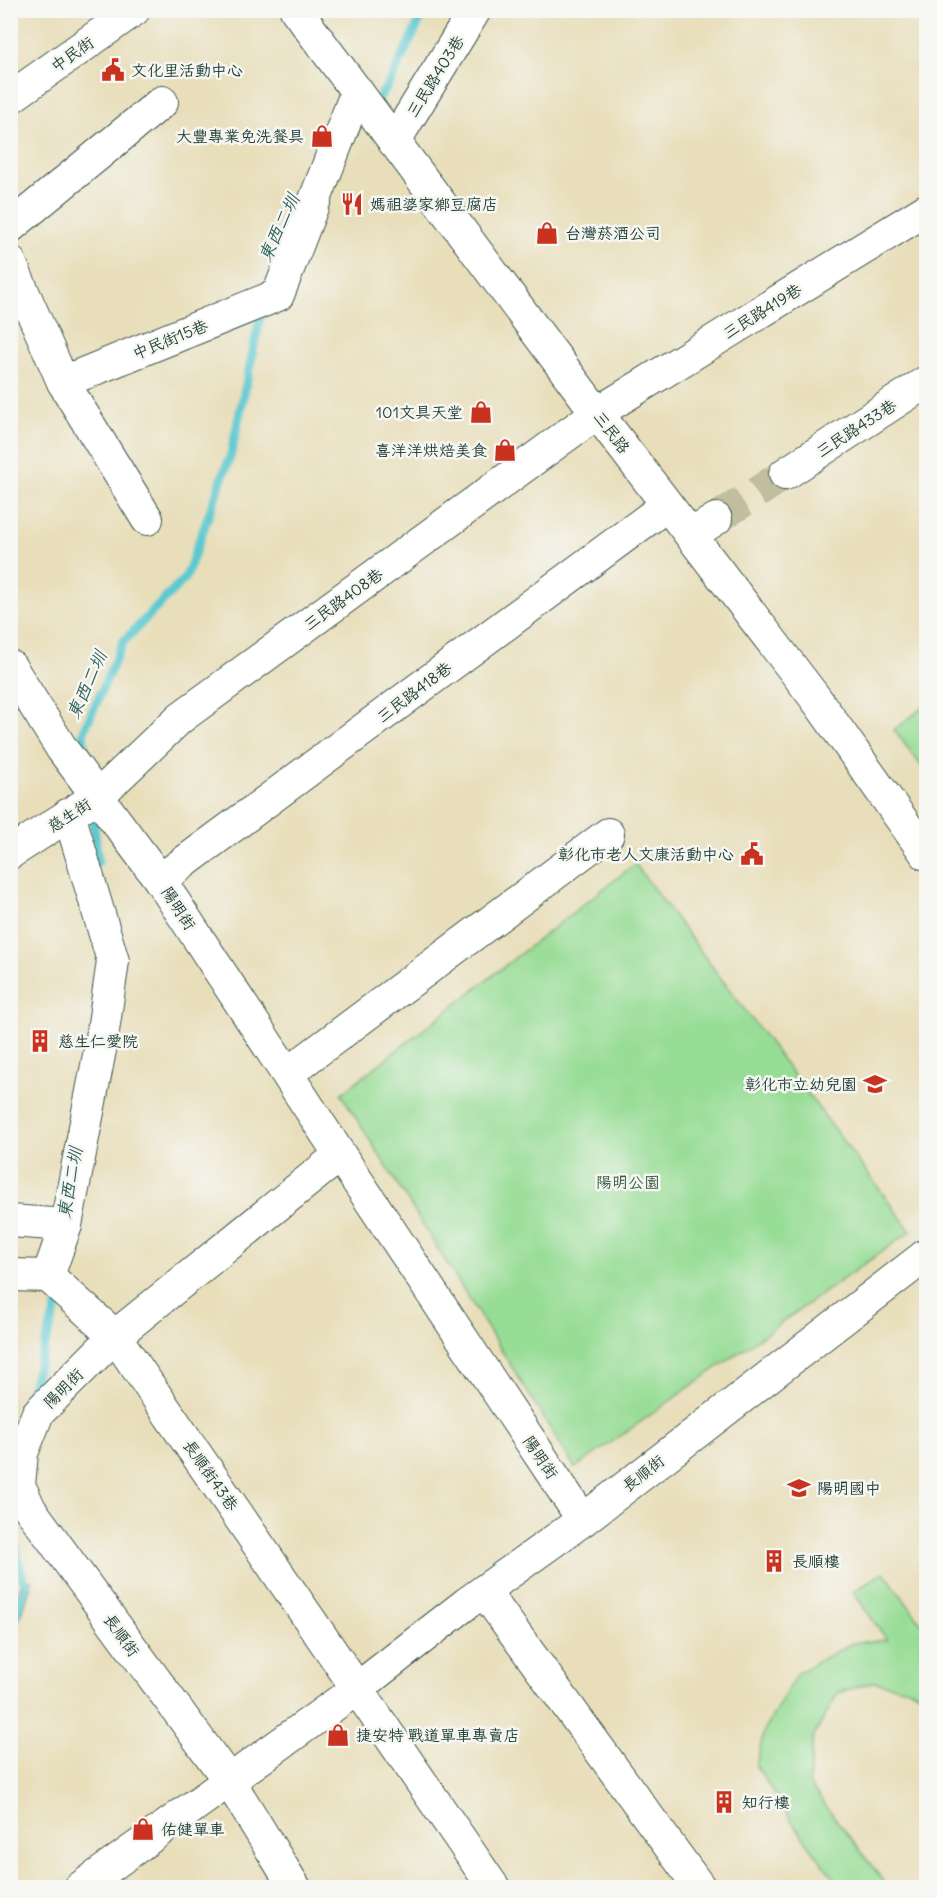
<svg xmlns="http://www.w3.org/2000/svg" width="937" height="1898" viewBox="0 0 937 1898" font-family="Delius,'LXGW WenKai TC',sans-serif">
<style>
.green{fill:#98dd96;stroke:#5c8d65;stroke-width:1.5}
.water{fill:#5bc9d0;stroke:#3d8382;stroke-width:1.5}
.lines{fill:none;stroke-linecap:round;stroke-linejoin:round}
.stream{stroke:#5bc9d0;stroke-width:9}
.minor-tunnel{stroke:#c0be9f;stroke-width:32;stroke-dasharray:32 16;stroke-linecap:butt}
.minor-casing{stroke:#3d5548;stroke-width:34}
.minor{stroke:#fff;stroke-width:32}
.labels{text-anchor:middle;stroke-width:5;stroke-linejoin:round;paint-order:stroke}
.street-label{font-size:16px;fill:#1f3d34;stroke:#f6f6f2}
.poi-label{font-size:16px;fill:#1f3d34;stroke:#f6f6f2;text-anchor:start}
.park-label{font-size:16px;fill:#375d48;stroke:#f6f6f2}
.water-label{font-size:18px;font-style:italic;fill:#2e605b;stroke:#f6f6f2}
</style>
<rect width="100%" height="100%" fill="#f6f6f2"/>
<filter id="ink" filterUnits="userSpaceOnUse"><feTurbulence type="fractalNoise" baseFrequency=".0167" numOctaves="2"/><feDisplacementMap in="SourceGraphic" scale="12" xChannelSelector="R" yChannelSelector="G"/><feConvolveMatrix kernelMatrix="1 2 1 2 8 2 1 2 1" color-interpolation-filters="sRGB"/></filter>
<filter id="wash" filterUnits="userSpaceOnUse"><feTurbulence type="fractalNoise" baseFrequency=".008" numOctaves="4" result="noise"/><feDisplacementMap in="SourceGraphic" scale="24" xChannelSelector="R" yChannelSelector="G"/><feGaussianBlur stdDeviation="1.35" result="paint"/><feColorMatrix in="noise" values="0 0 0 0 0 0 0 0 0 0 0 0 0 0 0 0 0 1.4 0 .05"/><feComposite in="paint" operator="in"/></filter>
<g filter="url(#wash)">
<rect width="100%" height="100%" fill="#e8deba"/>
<g class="green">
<polygon points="926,705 926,772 894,730"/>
<polygon points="635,864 911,1231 575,1468 341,1094"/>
<polygon points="884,1572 926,1630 926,1697 909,1689 874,1682 838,1693 813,1738 809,1784 888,1887 840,1887 795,1826 756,1766 764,1731 797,1673 852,1643 887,1640 853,1592"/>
</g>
<polygon class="water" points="23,1579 33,1580 21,1616 11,1632 11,1617"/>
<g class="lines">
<g class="stream">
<polyline points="373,106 389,84 425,10"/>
<polyline points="87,766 83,733 123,642 186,577 231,454 262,309"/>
<polyline points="92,807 98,862"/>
<polyline points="24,1412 75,1248 78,1233"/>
<polyline points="10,1524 23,1579"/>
</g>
</g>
</g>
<g filter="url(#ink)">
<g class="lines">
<polyline class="minor-tunnel" points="716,519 785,474"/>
<g class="minor-casing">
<g id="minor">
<polyline points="296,10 597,413 816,699 926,854"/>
<polyline points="10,98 134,10"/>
<polyline points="394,142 475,10"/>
<polyline points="10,227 162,102"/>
<polyline points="10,262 63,382 147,519"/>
<polyline points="63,382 278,295 357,91"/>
<polyline points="785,474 926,382"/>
<polyline points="691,535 716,519"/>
<polyline points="10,666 62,749 160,880 340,1155 583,1520"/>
<polyline points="10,853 98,796 180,718 597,413 926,210"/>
<polyline points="160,880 667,505"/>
<polyline points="288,1073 608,834"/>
<polyline points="10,1221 66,1225"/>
<polyline points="10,1275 48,1276"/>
<polyline points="48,1276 115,1336 494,1888"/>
<polyline points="48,1276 66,1225 101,1045 113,961 69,814"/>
<polyline points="484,1591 700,1888"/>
<polyline points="80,1888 358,1688 467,1603 583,1520 926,1255"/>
<polyline points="295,1888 230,1782 30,1509 19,1485 22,1453 38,1413 115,1336 340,1155"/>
</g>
</g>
<use href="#minor" class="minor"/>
</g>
</g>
<defs>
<g id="civic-bare" transform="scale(1.8)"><path d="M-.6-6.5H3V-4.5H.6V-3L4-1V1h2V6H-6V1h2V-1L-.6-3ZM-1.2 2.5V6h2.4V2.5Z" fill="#c8321e" stroke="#f6f6f2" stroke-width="2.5" paint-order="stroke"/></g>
<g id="shop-bare" transform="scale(1.8)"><path d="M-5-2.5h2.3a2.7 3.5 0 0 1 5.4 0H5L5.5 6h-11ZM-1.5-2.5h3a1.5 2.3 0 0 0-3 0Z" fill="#c8321e" stroke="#f6f6f2" stroke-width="2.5" paint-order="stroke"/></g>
<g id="restaurant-bare" transform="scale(1.8)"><path d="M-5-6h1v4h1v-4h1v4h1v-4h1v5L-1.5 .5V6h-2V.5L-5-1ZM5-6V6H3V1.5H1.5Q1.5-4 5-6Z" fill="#c8321e" stroke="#f6f6f2" stroke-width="2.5" paint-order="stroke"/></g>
<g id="building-bare" transform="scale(1.8)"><path d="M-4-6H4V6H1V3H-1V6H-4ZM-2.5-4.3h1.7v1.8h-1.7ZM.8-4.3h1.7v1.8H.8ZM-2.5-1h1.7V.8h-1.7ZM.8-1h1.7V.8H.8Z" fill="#c8321e" stroke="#f6f6f2" stroke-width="2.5" paint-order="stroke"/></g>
<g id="school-bare" transform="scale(1.8)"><path d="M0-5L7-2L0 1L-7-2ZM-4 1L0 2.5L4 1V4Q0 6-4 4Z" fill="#c8321e" stroke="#f6f6f2" stroke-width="2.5" paint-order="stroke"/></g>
</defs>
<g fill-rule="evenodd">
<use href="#civic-bare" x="113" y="70"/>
<use href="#shop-bare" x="322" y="136"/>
<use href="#restaurant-bare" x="352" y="204"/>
<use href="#shop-bare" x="547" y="233"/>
<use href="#shop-bare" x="481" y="412"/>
<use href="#shop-bare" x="505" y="450"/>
<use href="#civic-bare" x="752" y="854"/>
<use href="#building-bare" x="40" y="1041"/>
<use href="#school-bare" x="875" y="1084"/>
<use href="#school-bare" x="799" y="1488"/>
<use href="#building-bare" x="774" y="1561"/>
<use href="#shop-bare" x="338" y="1735"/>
<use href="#building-bare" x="724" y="1802"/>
<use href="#shop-bare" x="143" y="1829"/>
</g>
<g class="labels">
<g class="street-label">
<text transform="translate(72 54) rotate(-35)" y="6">中民街</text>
<text transform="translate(435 76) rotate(-58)" y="6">三民路403巷</text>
<text transform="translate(762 311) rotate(-32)" y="6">三民路419巷</text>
<text transform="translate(170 339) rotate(-22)" y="6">中民街15巷</text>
<text transform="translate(856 428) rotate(-33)" y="6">三民路433巷</text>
<text transform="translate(612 432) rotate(53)" y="6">三民路</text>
<text transform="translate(343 599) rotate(-36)" y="6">三民路408巷</text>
<text transform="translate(414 692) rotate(-37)" y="6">三民路418巷</text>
<text transform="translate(69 815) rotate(-33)" y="6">慈生街</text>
<text transform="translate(179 908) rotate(57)" y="6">陽明街</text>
<text transform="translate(63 1388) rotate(-45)" y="6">陽明街</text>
<text transform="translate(541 1457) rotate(56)" y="6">陽明街</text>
<text transform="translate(643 1473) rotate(-38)" y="6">長順街</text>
<text transform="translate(211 1475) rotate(55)" y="6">長順街43巷</text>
<text transform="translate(122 1635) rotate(54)" y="6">長順街</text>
</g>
<g class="poi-label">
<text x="131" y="76">文化里活動中心</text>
<text x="304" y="142" text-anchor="end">大豐專業免洗餐具</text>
<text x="370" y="210">媽祖婆家鄉豆腐店</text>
<text x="565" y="239">台灣菸酒公司</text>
<text x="463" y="418" text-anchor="end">101文具天堂</text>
<text x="487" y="456" text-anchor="end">喜洋洋烘焙美食</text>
<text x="734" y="860" text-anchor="end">彰化市老人文康活動中心</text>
<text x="58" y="1047">慈生仁愛院</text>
<text x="857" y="1090" text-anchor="end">彰化市立幼兒園</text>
<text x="817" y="1494">陽明國中</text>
<text x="792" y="1567">長順樓</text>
<text x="356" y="1741">捷安特 戰道單車專賣店</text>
<text x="742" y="1808">知行樓</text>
<text x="161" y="1835">佑健單車</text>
</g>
<g class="park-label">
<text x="628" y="1188">陽明公園</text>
</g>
<g class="water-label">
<text transform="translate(279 228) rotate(-65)" y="6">東西二圳</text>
<text transform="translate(87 685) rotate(-66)" y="6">東西二圳</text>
<text transform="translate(70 1183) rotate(-80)" y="6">東西二圳</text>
</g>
</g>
<rect width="937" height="1898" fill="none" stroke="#f6f6f2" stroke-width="36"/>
</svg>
